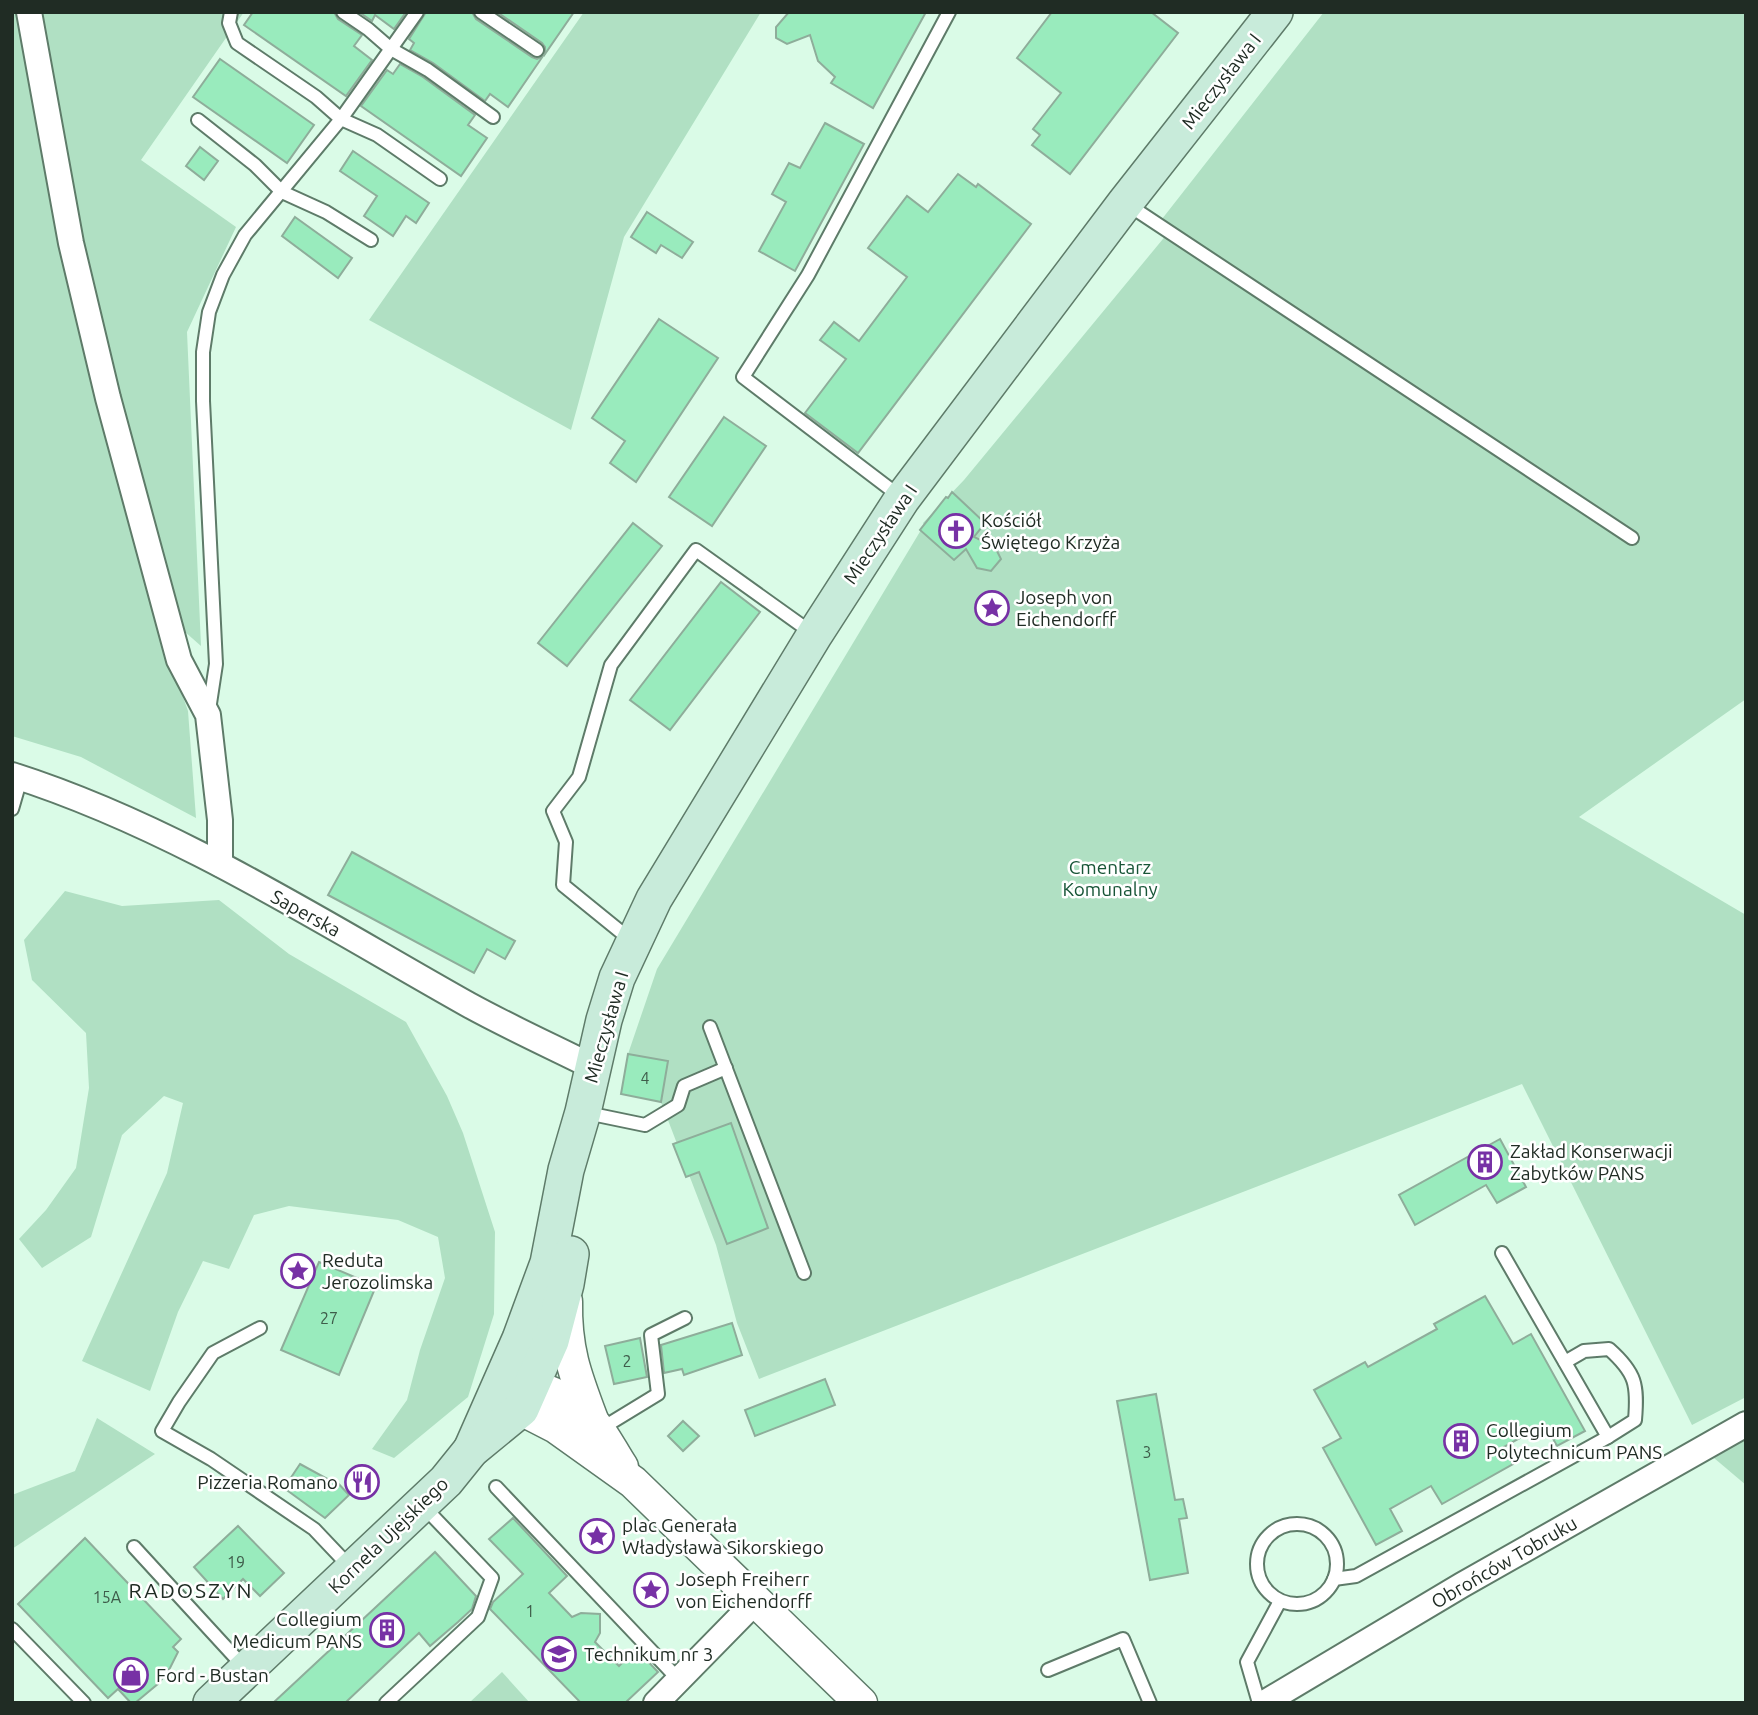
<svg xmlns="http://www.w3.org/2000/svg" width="1758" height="1715" viewBox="0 0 1758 1715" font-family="Ubuntu,sans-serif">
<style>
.green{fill:#b0e0c3}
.building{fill:#99ebbd;stroke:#8ead9a;stroke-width:2}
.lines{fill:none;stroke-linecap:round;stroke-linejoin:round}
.service-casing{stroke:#5e7b69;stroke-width:16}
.minor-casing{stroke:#5e7b69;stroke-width:28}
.tertiary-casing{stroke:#5e7b69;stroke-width:35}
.secondary-casing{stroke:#5e7b69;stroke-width:38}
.service{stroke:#fff;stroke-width:12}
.minor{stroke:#fff;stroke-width:24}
.tertiary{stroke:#fff;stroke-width:32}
.secondary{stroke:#c8ebda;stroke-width:35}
.labels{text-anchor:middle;stroke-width:5;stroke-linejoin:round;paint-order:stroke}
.number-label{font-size:16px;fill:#3e5c4a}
.street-label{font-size:19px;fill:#202c24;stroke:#fff}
.poi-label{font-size:19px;fill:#202c24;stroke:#fff;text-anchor:start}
.park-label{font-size:19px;fill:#175537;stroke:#fff}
.neighbourhood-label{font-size:21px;letter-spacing:2px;fill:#202c24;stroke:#fff}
</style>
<rect width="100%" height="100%" fill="#dafbe7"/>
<g class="green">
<polygon points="12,12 244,12 141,160 236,227 187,332 201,646 184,631 116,379 167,652 188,711 196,818 81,757 12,736"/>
<polygon points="584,12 761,12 624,237 571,430 369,320"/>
<polygon points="1324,12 1746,12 1746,699 1579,817 1746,915 1746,1397 1692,1425 1522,1084 759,1379 737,1323 716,1245 661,1102 668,1061 628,1054 657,969 924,525 923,523 964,480 1172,228 1162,219"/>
<polygon points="65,891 122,906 219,900 289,954 406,1022 447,1096 463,1133 495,1232 494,1314 468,1397 394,1458 372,1449 407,1400 420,1350 445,1278 438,1237 398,1220 289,1206 254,1215 229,1269 203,1261 178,1312 150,1391 82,1361 167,1173 183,1103 164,1096 122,1135 91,1237 42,1268 19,1239 46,1210 76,1168 89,1088 86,1033 32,980 24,940"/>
<polygon points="97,1418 155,1454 12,1549 12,1495 75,1471"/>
<polygon points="1746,1439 1746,1485 1714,1458"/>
<polygon points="502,1672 530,1703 469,1703"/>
</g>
<g class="building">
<polygon points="253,12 334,12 338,19 362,35 354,46 372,60 346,96 244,25"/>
<polygon points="359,12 406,12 394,29 375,15 372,21"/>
<polygon points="426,12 472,12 476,19 532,57 537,59 543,56 508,107 490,94 485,101 433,63 410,50 414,43 409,39"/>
<polygon points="497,12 574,12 545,54 545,47 542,43"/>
<polygon points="789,12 926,12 873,108 831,83 835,77 818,61 810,35 787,44 776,38 776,27"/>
<polygon points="1052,12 1151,12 1178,33 1070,174 1032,145 1040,135 1033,129 1061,93 1017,58"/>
<polygon points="220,59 314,125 287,163 193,97"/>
<polygon points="400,64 423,77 475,115 468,125 487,138 461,176 361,106 387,70 393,74"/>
<polygon points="825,123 864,144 795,271 759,251 786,202 772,194 789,163 800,168"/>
<polygon points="200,147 218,161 204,180 186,166"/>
<polygon points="353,151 429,203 416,223 406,216 393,236 364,216 377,196 340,171"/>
<polygon points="958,174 976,187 978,184 1031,224 858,453 805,413 846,359 820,340 834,322 859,341 907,277 868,248 907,196 928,212"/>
<polygon points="647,212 693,242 682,258 661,245 656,253 631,237"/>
<polygon points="295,217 352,258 338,278 282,236"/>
<polygon points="659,319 718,358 636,482 610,463 625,441 592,418"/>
<polygon points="724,417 766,446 712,526 669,497"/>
<polygon points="952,492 985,523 974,537 995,547 1001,559 991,571 977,568 966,549 954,560 920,530 946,497 948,498"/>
<polygon points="633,523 662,546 567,666 538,643"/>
<polygon points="721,582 760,612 670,730 630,700"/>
<polygon points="352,852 515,941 505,959 487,949 474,973 328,895"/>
<polygon points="628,1054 668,1061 661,1102 621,1094"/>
<polygon points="731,1123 768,1228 727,1244 699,1172 686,1177 673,1144"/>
<polygon points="1500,1139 1526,1187 1497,1203 1486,1185 1415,1225 1399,1195"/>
<polygon points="319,1262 376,1286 339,1375 281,1350"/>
<polygon points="1485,1296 1513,1344 1531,1334 1585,1431 1557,1446 1545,1424 1504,1447 1513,1464 1442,1504 1431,1486 1390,1509 1402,1531 1376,1545 1323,1448 1341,1438 1314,1390 1365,1362 1368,1367 1437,1329 1434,1324"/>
<polygon points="732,1323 742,1355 684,1375 682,1369 664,1373 661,1345"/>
<polygon points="640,1338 647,1377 614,1384 605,1346"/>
<polygon points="825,1379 835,1405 755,1436 745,1410"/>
<polygon points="1156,1394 1175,1500 1183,1499 1187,1518 1179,1519 1188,1573 1150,1580 1117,1401"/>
<polygon points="683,1421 699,1436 683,1451 668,1436"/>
<polygon points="300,1464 331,1481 336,1481 349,1495 325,1518 284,1488"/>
<polygon points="513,1518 567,1576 549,1593 572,1617 581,1613 600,1614 600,1633 595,1642 619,1666 636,1649 658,1672 625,1703 581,1703 490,1609 493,1602 523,1574 489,1539"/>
<polygon points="238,1526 284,1573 260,1596 243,1579 223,1599 194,1567"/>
<polygon points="85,1538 181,1639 173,1647 178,1652 170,1668 159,1683 135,1703 131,1703 118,1689 108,1698 18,1604"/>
<polygon points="435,1552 476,1596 472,1609 458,1622 430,1646 419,1633 345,1703 273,1703"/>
</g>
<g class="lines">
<g class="service-casing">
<g id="service">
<polyline points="231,12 229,23 237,43 316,97 341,119 377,135 440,179"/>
<polyline points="343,12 368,29 391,49 428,70 493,117"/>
<polyline points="481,12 537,50"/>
<polyline points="198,120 255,165 282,192 326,212 371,240"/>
<polyline points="1127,204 1632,538"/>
<polyline points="902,498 743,377 808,275 949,12"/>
<polyline points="209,710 216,664 203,401 203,352 209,312 223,275 245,235 341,119 417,12"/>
<polyline points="12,809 21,778"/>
<polyline points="632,941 563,885 566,842 553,811 579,777 611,665 696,550 812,633"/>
<polyline points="710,1027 804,1273"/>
<polyline points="587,1113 645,1125 678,1105 684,1086 726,1068"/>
<polyline points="260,1328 213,1353 179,1402 162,1431 211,1459 314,1529 350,1567"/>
<path d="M1565 1362 1584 1351 1609 1349C1636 1373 1638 1385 1635 1420L1608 1437"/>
<polyline points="599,1430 658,1394 651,1335 685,1318"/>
<polyline points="496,1487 679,1680"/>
<circle cx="1297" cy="1564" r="40"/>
<polyline points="134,1547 245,1668"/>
<polyline points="1334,1579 1356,1576 1608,1437 1502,1253"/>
<polyline points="12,1629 84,1703"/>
<polyline points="1048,1670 1123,1639 1150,1703"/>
<polyline points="386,1703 478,1617 492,1578 424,1507"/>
<polyline points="1259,1703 1247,1662 1280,1601"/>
</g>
</g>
<g class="minor-casing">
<g id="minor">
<polyline points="29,12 71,243 108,398 179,660 208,715 220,820 220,864"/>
<path d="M12 775C175 827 321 922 469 1005 509 1027 551 1046 593 1067"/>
<polyline points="656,1703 755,1602"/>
<polyline points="1264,1703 1462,1585 1746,1424"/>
</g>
</g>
<g class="tertiary-casing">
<g id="tertiary">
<path d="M566 1301C565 1349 575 1375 592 1420"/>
<path d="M507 1381C539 1386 568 1396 591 1420 603 1433 612 1452 622 1467"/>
<polyline points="508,1390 521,1409 556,1427 633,1482 861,1703"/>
</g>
</g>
<g class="secondary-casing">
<g id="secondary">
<polyline points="471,1450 520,1339 548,1263 566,1170 583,1112 604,1020 617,978 654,899 815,634 902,499 1125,203 1275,12"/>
<polyline points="211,1703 446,1481 471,1450 521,1409 551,1341 566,1284 571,1254"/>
</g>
</g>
<use href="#service" class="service"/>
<use href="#minor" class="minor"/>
<use href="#tertiary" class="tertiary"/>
<use href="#secondary" class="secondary"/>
</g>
<defs>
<g id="church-ring" transform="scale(1.75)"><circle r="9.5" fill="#fff" stroke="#7731a5" stroke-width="1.5"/><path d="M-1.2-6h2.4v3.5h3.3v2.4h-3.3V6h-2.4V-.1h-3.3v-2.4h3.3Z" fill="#7731a5"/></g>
<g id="sight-ring" transform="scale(1.75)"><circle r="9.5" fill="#fff" stroke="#7731a5" stroke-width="1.5"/><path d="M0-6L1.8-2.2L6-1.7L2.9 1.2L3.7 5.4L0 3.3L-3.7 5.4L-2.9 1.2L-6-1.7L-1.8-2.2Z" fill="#7731a5"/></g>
<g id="building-ring" transform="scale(1.75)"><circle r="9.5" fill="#fff" stroke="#7731a5" stroke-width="1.5"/><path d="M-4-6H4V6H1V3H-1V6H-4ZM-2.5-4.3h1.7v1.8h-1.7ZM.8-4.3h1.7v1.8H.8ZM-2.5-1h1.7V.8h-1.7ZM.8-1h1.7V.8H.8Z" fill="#7731a5"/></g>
<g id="restaurant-ring" transform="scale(1.75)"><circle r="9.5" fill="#fff" stroke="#7731a5" stroke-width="1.5"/><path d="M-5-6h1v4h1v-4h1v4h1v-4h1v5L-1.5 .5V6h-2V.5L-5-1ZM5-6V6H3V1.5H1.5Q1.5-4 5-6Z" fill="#7731a5"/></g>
<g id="school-ring" transform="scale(1.75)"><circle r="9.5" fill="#fff" stroke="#7731a5" stroke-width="1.5"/><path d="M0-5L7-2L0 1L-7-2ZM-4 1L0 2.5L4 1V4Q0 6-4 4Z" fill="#7731a5"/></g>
<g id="shop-ring" transform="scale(1.75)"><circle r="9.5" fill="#fff" stroke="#7731a5" stroke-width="1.5"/><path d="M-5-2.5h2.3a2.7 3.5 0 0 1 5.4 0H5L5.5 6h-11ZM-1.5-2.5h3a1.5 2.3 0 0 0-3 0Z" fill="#7731a5"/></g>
</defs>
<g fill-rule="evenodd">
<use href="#church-ring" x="956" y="531"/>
<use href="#sight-ring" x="992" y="608"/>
<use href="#building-ring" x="1485" y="1162"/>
<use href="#sight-ring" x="298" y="1271"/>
<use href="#building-ring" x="1461" y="1441"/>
<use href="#restaurant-ring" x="362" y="1482"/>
<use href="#sight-ring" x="597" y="1536"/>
<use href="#sight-ring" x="651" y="1590"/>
<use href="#building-ring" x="387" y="1630"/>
<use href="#school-ring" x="559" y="1654"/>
<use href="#shop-ring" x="131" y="1675"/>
</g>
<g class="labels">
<g class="number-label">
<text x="645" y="1084">4</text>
<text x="329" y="1324">27</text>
<text x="627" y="1367">2</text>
<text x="1147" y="1458">3</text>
<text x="236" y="1568">19</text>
<text x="107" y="1603">15A</text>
<text x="530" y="1617">1</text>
</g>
<g class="street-label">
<text transform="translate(1221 81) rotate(-52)" y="7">Mieczysława I</text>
<text transform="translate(880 534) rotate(-56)" y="7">Mieczysława I</text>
<text transform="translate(306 913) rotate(29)" y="7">Saperska</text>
<text transform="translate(606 1027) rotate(-74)" y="7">Mieczysława I</text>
<text transform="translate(388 1535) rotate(-44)" y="7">Kornela Ujejskiego</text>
<text transform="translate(1504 1562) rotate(-30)" y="7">Obrońców Tobruku</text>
</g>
<g class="poi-label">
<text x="981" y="527">Kościół<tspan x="981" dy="22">Świętego Krzyża</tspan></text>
<text x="1016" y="604">Joseph von<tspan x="1016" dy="22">Eichendorff</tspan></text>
<text x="1510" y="1158">Zakład Konserwacji<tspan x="1510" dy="22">Zabytków PANS</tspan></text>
<text x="322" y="1267">Reduta<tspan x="322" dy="22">Jerozolimska</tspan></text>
<text x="1486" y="1437">Collegium<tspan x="1486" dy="22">Polytechnicum PANS</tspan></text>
<text x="338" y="1489" text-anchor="end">Pizzeria Romano</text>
<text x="622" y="1532">plac Generała<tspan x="622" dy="22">Władysława Sikorskiego</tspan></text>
<text x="676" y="1586">Joseph Freiherr<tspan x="676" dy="22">von Eichendorff</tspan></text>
<text x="362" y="1626" text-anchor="end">Collegium<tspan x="362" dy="22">Medicum PANS</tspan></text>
<text x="584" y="1661">Technikum nr 3</text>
<text x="156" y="1682">Ford - Bustan</text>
</g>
<g class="park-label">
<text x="1110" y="874">Cmentarz<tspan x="1110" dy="22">Komunalny</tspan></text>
</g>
<g class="neighbourhood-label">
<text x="191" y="1598">RADOSZYN</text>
</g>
</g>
<rect width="1758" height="1715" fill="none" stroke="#202c24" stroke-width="28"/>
</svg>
